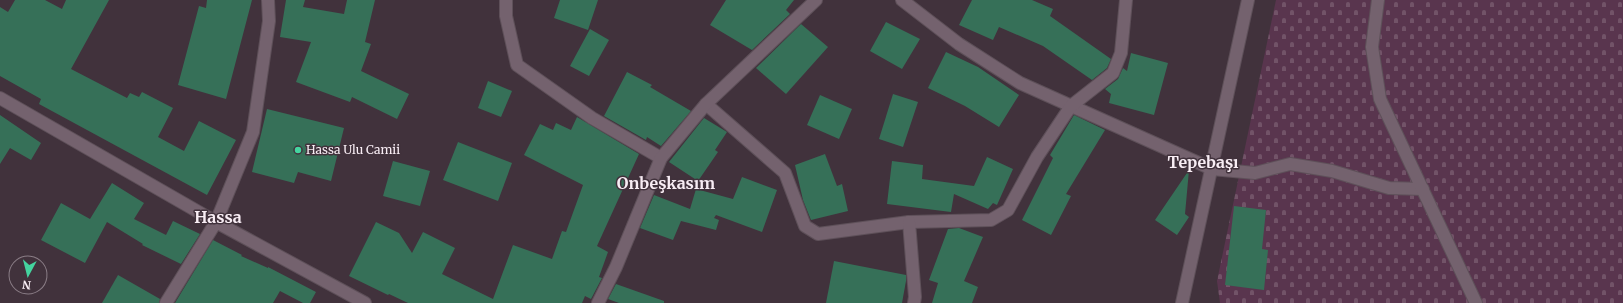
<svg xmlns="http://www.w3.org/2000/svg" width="1623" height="303" viewBox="0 0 1623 303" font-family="Merriweather,serif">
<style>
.cemetery{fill:url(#cemetery-stones)}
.building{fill:#367058}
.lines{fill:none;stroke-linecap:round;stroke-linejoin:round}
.street-casing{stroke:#5e5059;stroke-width:14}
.secondary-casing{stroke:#5e5059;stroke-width:14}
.street{stroke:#74626e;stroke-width:12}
.secondary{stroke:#74626e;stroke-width:12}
.poi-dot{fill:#44d49f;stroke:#41323c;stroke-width:1.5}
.labels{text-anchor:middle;stroke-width:3;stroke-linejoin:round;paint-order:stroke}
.poi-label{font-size:12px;fill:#f8edf4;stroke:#41323c;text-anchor:start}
.district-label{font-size:16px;font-weight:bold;fill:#f8edf4;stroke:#41323c}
</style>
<defs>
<pattern id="cemetery-stones" width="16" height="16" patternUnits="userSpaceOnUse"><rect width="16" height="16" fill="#59354e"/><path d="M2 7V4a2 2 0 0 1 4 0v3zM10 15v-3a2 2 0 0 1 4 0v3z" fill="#725368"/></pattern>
</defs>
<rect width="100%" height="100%" fill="#41323c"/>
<polygon class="cemetery" points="1276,0 1623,0 1623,303 1220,303 1217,281"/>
<g class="building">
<polygon points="15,0 45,0 62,9 66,0 109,0 71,69 127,98 130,93 139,97 142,92 173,108 158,137 184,151 199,121 236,140 207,195 39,104 41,99 0,76 0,7 8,12"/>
<polygon points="207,0 252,0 226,99 178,85 199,6 206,8"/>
<polygon points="286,0 305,0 303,7 344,14 347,0 375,0 365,42 371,44 361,71 409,94 397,119 352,97 350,102 296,82 311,42 280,37"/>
<polygon points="560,0 598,0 588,30 554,18"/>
<polygon points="726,0 794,0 786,10 790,14 752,50 710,25"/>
<polygon points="972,0 1032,0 1053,9 1050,16 1111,59 1107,68 1092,80 1043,46 999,27 993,40 959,25"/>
<polygon points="886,22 920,39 902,69 870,51"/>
<polygon points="801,24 828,47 786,94 756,68"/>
<polygon points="590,29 609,40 589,76 570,66"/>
<polygon points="946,52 978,67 1019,95 999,127 965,106 928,88"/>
<polygon points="1131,53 1168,63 1154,115 1109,103 1111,94 1105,89 1118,79 1123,68 1127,71"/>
<polygon points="627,72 652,85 650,87 691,111 661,146 647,137 646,140 604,116"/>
<polygon points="488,81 512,91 501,117 478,108"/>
<polygon points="893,94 918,102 903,147 879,139"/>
<polygon points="820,95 852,109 839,139 807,125"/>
<polygon points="267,109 344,128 331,181 298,172 294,183 252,172"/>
<polygon points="0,115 41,143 31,160 10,148 0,164"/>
<polygon points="1074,115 1105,130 1066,194 1071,196 1051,235 1022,220 1053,158 1050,155"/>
<polygon points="577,117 639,154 597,246 608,252 599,277 602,278 591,299 585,296 582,303 408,303 389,294 388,295 349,276 376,222 399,233 412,253 423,232 455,248 442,274 493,299 513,245 552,259 562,231 566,232 583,185 524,155 540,124 553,130 556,123 571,130"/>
<polygon points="704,118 727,132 715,150 718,152 698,181 669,162"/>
<polygon points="458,142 512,163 498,201 443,180"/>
<polygon points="825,154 837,186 842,184 848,211 811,220 803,200 795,165"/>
<polygon points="987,157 1013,169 997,205 993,203 988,209 954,194 951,212 887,204 892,161 923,165 922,179 974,186"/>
<polygon points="393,161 430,171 420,206 383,196"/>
<polygon points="1189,170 1185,214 1189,217 1177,235 1155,220"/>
<polygon points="742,177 777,190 762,232 716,215 714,218 719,220 716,230 681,221 673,240 640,228 654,195 690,209 696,189 733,199"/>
<polygon points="112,183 144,203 134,219 166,235 173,221 200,234 181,264 142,245 143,244 107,222 85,263 41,240 61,203 90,219"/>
<polygon points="1234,206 1266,210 1262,249 1268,250 1264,290 1225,285"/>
<polygon points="959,228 983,237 964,281 978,287 972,303 932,303 938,283 929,280 948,229"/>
<polygon points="213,240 242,255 241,256 268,268 268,267 316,292 310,303 303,303 280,291 273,303 175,303"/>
<polygon points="834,261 906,275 906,281 902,303 826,303"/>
<polygon points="118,275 160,299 159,303 102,303"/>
<polygon points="616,284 664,301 664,303 619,303 608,299"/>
</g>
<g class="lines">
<g class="street-casing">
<g id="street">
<polyline points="506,0 506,16 517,65 592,118 661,158"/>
<polyline points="902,0 959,44 1020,83 1212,169 1255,173 1290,164 1332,171 1389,188 1423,189"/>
<polyline points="1378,0 1372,47 1380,99 1476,303"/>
<polyline points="706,104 785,173 805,226 818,234 909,222 991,220 1008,210 1037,157 1071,106 1113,73 1121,53 1126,0"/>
<polyline points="909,222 915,297 914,303"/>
<polyline points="166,303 216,222 253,132 269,21 268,0"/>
<polyline points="598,303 616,267 661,158 706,104 816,0"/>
</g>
</g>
<g class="secondary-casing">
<g id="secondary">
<polyline points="0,98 216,222 365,303"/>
<polyline points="1182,303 1248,0"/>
</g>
</g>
<use href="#street" class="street"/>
<use href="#secondary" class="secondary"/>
</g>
<circle class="poi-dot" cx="298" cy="150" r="4"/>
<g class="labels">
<g class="poi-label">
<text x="306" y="154">Hassa Ulu Camii</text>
</g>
<g class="district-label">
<text x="1203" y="168">Tepebaşı</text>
<text x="666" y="189">Onbeşkasım</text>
<text x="218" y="223">Hassa</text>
</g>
</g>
<g transform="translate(28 275) rotate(187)"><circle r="19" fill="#41323c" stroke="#8a7d86"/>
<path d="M0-3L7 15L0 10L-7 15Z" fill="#44d49f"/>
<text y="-6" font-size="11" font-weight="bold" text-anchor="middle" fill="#f8edf4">N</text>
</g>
</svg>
